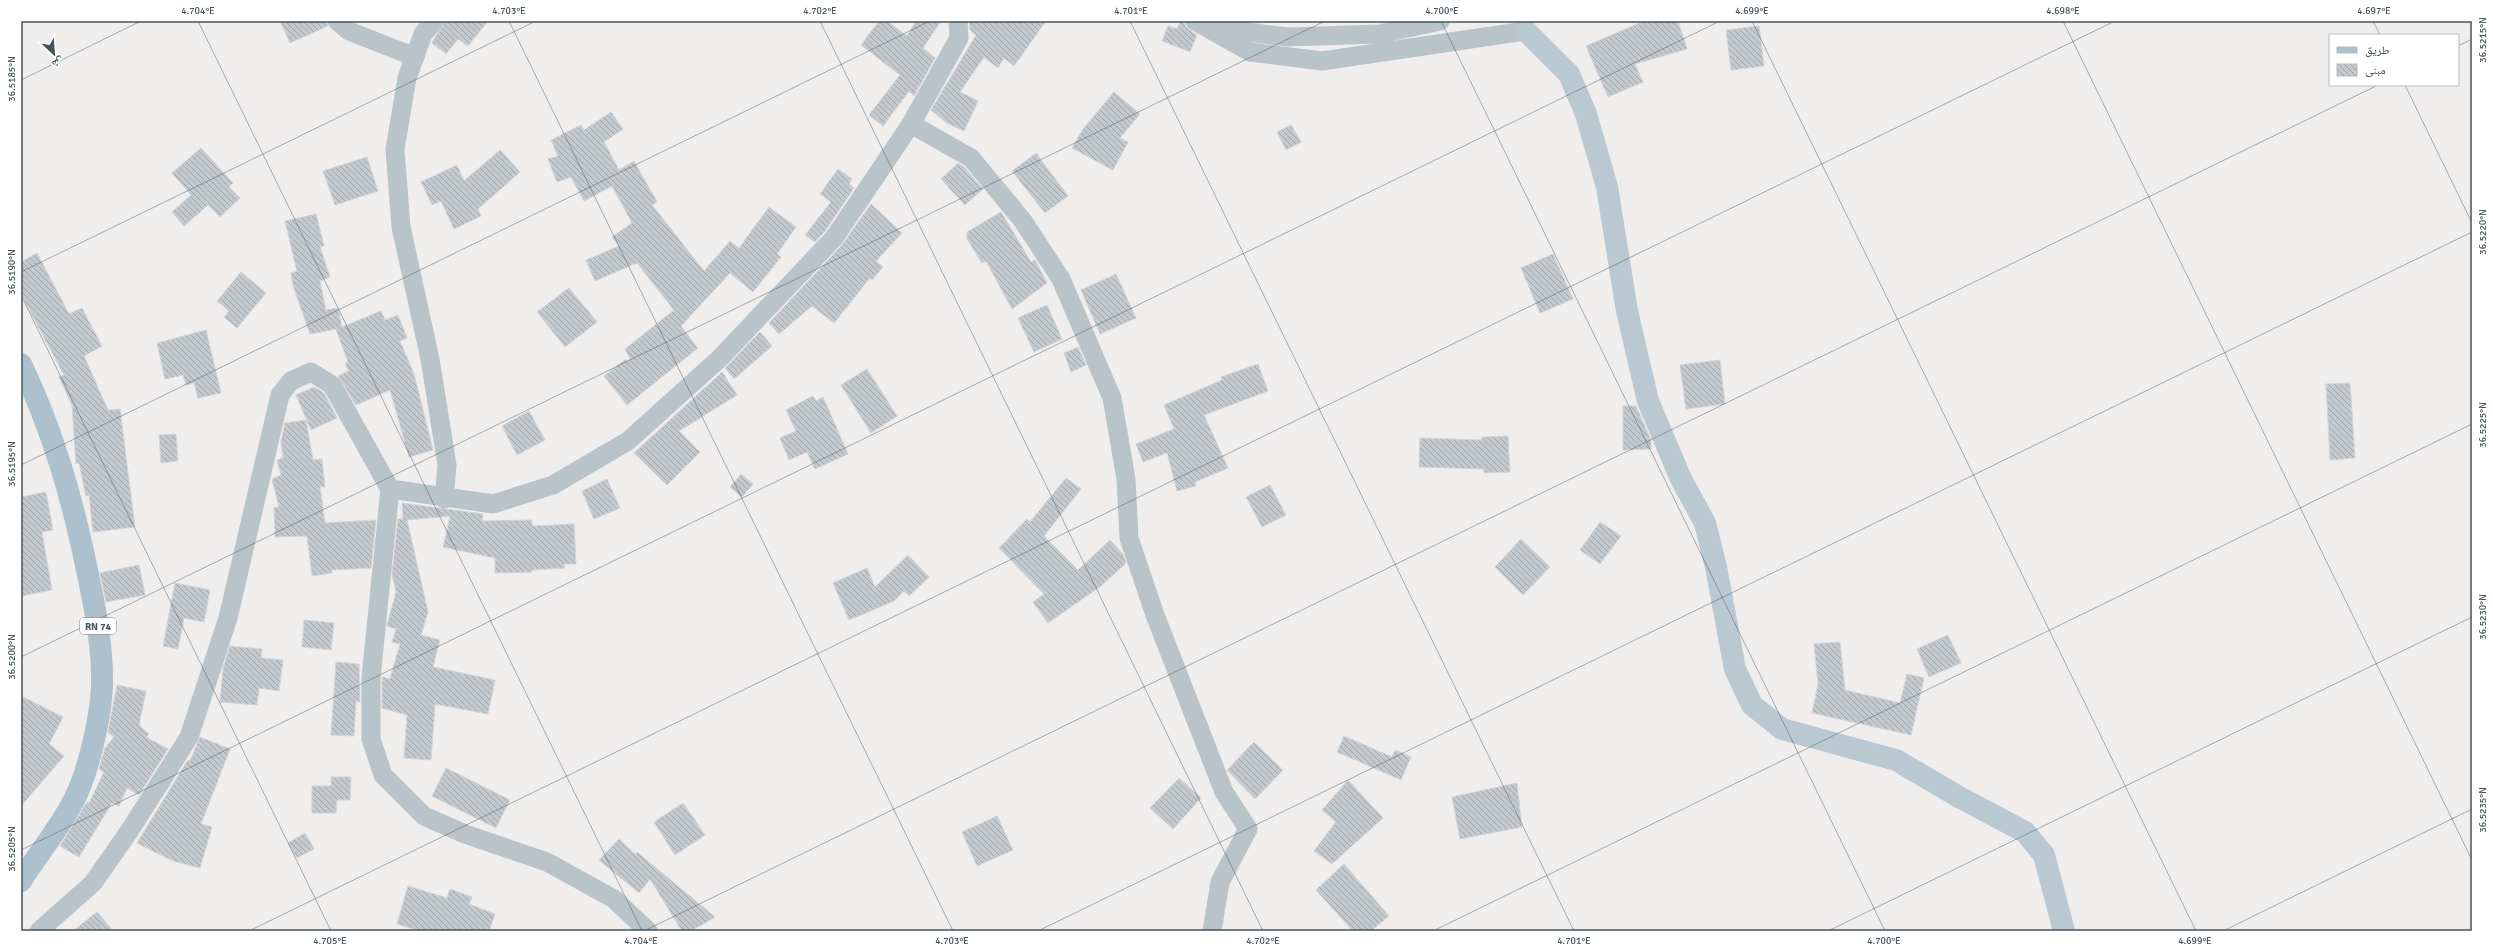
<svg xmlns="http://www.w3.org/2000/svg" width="2493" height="952" viewBox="0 0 2493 952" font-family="Signika,'Noto Naskh Arabic',sans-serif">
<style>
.building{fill:url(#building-back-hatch);stroke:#d1d4d9}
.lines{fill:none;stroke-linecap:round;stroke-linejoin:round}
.street{stroke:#b8c4ca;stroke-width:19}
.secondary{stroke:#bac8d1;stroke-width:22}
.primary{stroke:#acc1cd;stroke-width:22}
.ticks{fill:none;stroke:#45535a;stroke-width:1;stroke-opacity:0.45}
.labels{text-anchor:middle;stroke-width:3;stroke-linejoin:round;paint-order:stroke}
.shield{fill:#fff;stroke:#7d878c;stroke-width:1}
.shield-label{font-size:10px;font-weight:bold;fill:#45535a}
.neatline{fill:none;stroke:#45535a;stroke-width:1.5}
.ticks-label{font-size:10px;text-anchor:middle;fill:#45535a}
</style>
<defs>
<pattern id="building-back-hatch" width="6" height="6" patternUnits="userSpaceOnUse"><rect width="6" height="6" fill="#c4c9cd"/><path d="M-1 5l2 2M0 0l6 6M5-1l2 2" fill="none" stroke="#a1a6a9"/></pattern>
</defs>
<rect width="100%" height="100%" fill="#f0eded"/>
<g class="building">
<polygon points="280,21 326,21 328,26 290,43"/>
<polygon points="445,21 488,21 468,46 458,39 446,54 432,43"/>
<polygon points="879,21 887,21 907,36 916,21 941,21 923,48 935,58 914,96 909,91 883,126 869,115 900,75 861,45"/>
<polygon points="969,21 1046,21 1014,66 1004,58 998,68 984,57 960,92 978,101 964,131 947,123 931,110 976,35 970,30"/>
<polygon points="1181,21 1184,21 1186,27 1197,35 1190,52 1162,41 1168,26 1177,29"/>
<polygon points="1644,21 1678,21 1687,49 1635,64 1643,82 1608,97 1586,46"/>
<polygon points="1759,26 1764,66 1731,70 1726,30"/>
<polygon points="1114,92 1140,114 1120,138 1128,142 1113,170 1072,148 1083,129"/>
<polygon points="611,112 623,129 604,142 619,170 634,161 657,202 652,205 704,271 730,241 739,248 769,207 796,227 777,254 781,257 753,292 730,273 681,326 698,348 627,405 604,376 626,359 627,361 630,359 625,349 674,310 637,263 595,281 586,260 619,246 612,237 632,223 612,186 584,201 571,177 557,182 548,159 558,156 551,140 581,125 584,130"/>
<polygon points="1291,125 1301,142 1286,150 1277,132"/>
<polygon points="201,148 233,183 229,187 240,198 220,217 208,205 184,226 172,212 191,195 172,173"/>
<polygon points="500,150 520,172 478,209 481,216 454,229 441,201 432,205 421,182 457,165 464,181"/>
<polygon points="1036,153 1068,196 1045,213 1012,171"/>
<polygon points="367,157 378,191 335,205 323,171"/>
<polygon points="958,163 964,167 983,189 965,205 941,179"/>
<polygon points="838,169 852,179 849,184 854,188 825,231 815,242 805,235 831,202 820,194"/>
<polygon points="871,204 902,233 876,261 883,267 872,280 870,278 834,323 812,306 779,334 769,323 842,245"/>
<polygon points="1001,212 1031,262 1035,260 1047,283 1012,309 986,261 982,263 967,239 967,232"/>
<polygon points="316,214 324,246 320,247 330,277 320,281 326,310 338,308 342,327 381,311 385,320 398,315 407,338 400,341 414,374 433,450 409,457 390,390 356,405 338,376 349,371 345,363 348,362 336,329 310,334 293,286 291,273 297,271 285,221"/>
<polygon points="37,253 69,314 82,308 102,346 84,356 108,410 120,409 135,527 93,532 89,495 86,496 79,463 76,464 72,405 59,377 64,375 21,294 21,262"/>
<polygon points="1553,254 1573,299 1540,313 1521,268"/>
<polygon points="241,272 266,293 237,328 224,317 229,311 217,301"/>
<polygon points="1116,274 1136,318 1100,334 1081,290"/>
<polygon points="569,288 597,322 565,347 537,312"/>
<polygon points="1047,305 1062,339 1034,352 1018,318"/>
<polygon points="206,330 221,393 198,398 194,383 186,385 183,375 165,379 157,343"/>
<polygon points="760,332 772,346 734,379 725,368"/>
<polygon points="1078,347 1086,365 1071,372 1064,353"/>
<polygon points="1720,360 1725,404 1686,409 1680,365"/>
<polygon points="1258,364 1268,391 1204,415 1228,468 1195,482 1196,486 1177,491 1167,453 1143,462 1136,444 1174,429 1164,405 1222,380 1221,377"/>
<polygon points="867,369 897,416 871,433 841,385"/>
<polygon points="722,372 737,395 679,431 700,452 667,485 634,453"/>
<polygon points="2350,383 2355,458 2330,460 2326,384"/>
<polygon points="314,387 324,393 337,418 311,430 296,395"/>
<polygon points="813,396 816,401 823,397 848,454 815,469 807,452 789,460 780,438 796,431 786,410"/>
<polygon points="1623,406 1636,406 1651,440 1651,449 1623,450"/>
<polygon points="529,411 545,440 517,455 502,426"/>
<polygon points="306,420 313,460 322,459 325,487 320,487 325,523 376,520 371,568 331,570 332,573 312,576 307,536 275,537 274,507 279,507 272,479 281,475 277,460 283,458 281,441 285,423"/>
<polygon points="176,434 178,461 161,463 159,435"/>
<polygon points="1508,436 1510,472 1484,473 1484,469 1419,467 1420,438 1482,440 1482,437"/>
<polygon points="741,474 753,484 742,497 730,487"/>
<polygon points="1066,478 1081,489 1044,536 1078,570 1110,540 1123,554 1126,563 1101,586 1048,623 1033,602 1044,594 999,548 1027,519 1030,522"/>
<polygon points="607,479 620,508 594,519 582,491"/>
<polygon points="1270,485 1286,515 1262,527 1246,497"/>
<polygon points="46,492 53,530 42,532 52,590 21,596 21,497"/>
<polygon points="402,503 483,514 482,521 532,520 532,526 574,524 576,564 564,564 565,568 532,570 532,572 495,573 495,558 443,547 450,516 407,520 428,612 421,635 440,640 433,667 495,680 488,714 435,704 431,760 404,758 407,715 382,708 382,677 390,679 400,644 392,642 396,629 387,626 396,592 392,574 398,519 403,519"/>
<polygon points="1600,522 1621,536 1600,564 1580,550"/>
<polygon points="1521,539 1550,567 1523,595 1495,567"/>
<polygon points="908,555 929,577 909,596 904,591 894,601 849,620 833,583 867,568 875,587"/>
<polygon points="139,565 145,595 106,602 100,573"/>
<polygon points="175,583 210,590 204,622 184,618 178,649 163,646"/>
<polygon points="304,620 334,623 331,650 302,647"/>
<polygon points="1948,635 1961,663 1929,677 1917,649"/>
<polygon points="1840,642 1845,690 1900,703 1907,674 1924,678 1911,735 1812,713 1818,684 1814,644"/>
<polygon points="230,646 262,649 261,658 283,660 279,691 259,688 257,705 220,702 223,668"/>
<polygon points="336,662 359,664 360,702 356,701 354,736 331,735"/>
<polygon points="117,685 146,691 139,725 149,734 146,737 168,749 139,795 127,788 119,806 112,803 79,857 60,846 87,802 89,803 104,772 99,769 105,748 114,737 108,732"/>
<polygon points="21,696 63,717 49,744 64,756 21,806"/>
<polygon points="1344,736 1392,757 1395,750 1411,757 1401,780 1337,752"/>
<polygon points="200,737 230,749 201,824 212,827 200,868 173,861 137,843 188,760 190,761"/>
<polygon points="1254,742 1283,770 1255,799 1227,770"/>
<polygon points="446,768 510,800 496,828 432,796"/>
<polygon points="331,777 351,777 350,800 337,800 336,813 312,813 312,786 331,786"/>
<polygon points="1179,778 1201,798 1173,829 1150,808"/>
<polygon points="1348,780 1383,818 1332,864 1314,851 1336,822 1322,810"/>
<polygon points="1517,783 1522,827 1460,839 1452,797"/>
<polygon points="683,803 705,835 675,855 654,822"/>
<polygon points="997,816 1013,850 977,866 962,832"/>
<polygon points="305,833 314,849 297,858 288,843"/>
<polygon points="619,839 636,855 637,852 715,917 691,931 682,931 650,879 639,893 599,860"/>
<polygon points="1344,864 1389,916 1371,931 1353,931 1316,890"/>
<polygon points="408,886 447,898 450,889 472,897 469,904 495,914 489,931 420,931 397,924"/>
<polygon points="97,912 113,931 73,931"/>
</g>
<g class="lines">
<g class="street">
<polyline points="337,21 349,31 415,57"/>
<polyline points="434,21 423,34 407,78 395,149 401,227 430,359 447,465 444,499"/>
<polyline points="1195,21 1250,52 1322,61 1526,31"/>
<polyline points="1219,21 1239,31 1287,37 1380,34 1440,21"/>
<polyline points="911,124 971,158 1023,221 1061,279 1112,398 1126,479 1129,538 1155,615 1224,792 1248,829 1220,882 1212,931"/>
<polyline points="390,489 371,678 371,739 383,775 424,816 465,834 547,862 614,899 648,931"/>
<polyline points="39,931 93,883 130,830 189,737 228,618 280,395 291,381 311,372 332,385 390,489 493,504 553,485 628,441 719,359 834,238 911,124 959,38 958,21"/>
</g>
<polyline class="secondary" points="1526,31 1569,74 1586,114 1607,187 1627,311 1648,401 1681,479 1705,523 1716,567 1735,669 1752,705 1782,729 1896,760 1959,797 2025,832 2044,855 2064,931"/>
<path class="primary" d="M21 364C53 431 72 497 87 570 95 608 103 647 102 686 101 714 91 758 81 784 70 815 39 852 21 881"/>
</g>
<path class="ticks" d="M198 21 642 931M509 21 953 931M820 21 1263 931M1130 21 1574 931M1441 21 1885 931M1752 21 2196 931M2063 21 2472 860M2373 21 2380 35M2458 46 2472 39M21 80 141 21M2405 85 2472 223M21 272 536 21M21 295 331 931M21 465 930 21M21 657 1325 21M21 850 1720 21M249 931 2115 21M644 931 2378 85M1038 931 2472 232M1433 931 2472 424M1828 931 2472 617M2223 931 2472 809"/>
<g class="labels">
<rect class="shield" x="80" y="618" width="36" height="16" rx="3"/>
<g class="shield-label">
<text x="98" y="630">RN 74</text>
</g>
</g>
<rect width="2493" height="952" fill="none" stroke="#ffffff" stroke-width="44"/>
<rect x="2329" y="34" width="130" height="52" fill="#ffffff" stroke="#b5babd"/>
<rect x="2337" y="47" width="20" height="6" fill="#acc1cd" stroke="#b5babd"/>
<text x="2365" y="54" font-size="12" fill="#45535a">طريق</text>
<rect x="2337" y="64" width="20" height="12" fill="url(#building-back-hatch)" stroke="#b5babd"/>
<text x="2365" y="74" font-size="12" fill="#45535a">مبنى</text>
<g transform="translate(54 54) rotate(154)" stroke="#ffffff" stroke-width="3" paint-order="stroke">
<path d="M0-3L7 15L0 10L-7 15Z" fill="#45535a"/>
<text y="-6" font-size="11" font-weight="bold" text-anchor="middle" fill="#45535a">ش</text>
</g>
<rect x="22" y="22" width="2449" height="908" class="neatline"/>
<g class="ticks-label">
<text x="198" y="14">4.704°E</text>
<text x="509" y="14">4.703°E</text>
<text x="820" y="14">4.702°E</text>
<text x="1131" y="14">4.701°E</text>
<text x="1442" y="14">4.700°E</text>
<text x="1752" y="14">4.699°E</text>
<text x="2063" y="14">4.698°E</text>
<text x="2374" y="14">4.697°E</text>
<text transform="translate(2482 40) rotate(-90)" y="4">36.5215°N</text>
<text transform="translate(11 79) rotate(-90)" y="4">36.5185°N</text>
<text transform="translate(2482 232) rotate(-90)" y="4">36.5220°N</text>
<text transform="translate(11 272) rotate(-90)" y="4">36.5190°N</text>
<text transform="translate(2482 425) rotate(-90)" y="4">36.5225°N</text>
<text transform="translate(11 464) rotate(-90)" y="4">36.5195°N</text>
<text transform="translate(2482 617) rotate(-90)" y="4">36.5230°N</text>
<text transform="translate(11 657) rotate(-90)" y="4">36.5200°N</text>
<text transform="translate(2482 810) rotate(-90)" y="4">36.5235°N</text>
<text transform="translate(11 849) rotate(-90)" y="4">36.5205°N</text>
<text x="330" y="944">4.705°E</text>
<text x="641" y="944">4.704°E</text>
<text x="952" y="944">4.703°E</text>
<text x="1263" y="944">4.702°E</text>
<text x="1574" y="944">4.701°E</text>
<text x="1884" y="944">4.700°E</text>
<text x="2195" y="944">4.699°E</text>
</g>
</svg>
